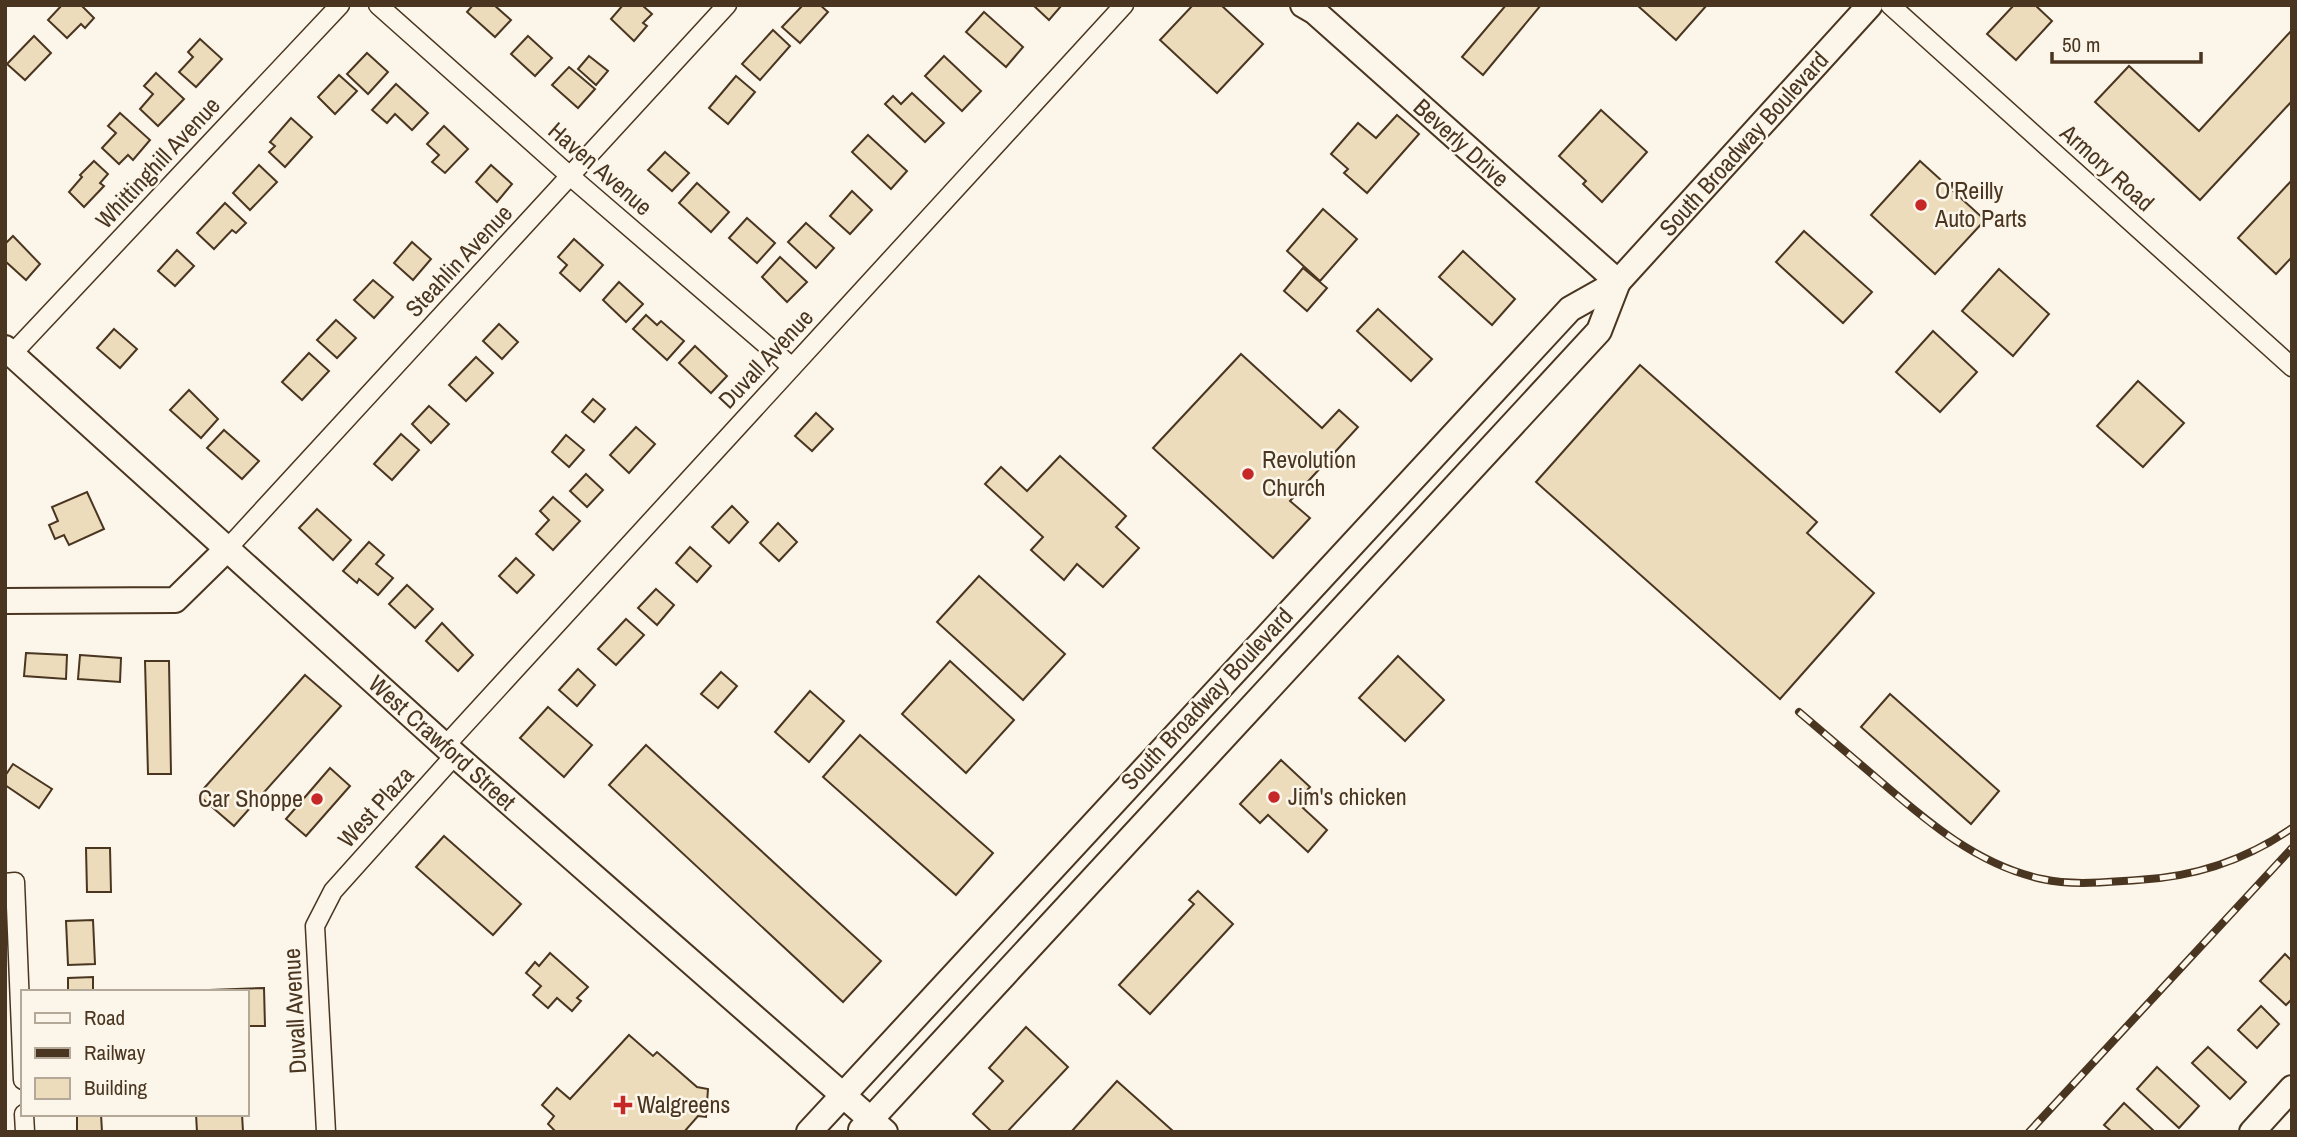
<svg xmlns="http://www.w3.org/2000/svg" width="2297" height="1137" viewBox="0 0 2297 1137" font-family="'Archivo Narrow',sans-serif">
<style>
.building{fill:#ecdcbc;stroke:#4a3520;stroke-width:2}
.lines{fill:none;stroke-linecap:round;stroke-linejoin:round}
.street-casing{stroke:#4a3520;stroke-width:21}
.secondary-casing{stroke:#4a3520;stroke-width:28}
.street{stroke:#fbf6e9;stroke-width:18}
.secondary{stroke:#fbf6e9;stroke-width:24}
.rail-casing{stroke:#4a3520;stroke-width:8}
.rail{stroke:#fbf6e9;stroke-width:5;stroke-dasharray:16;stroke-linecap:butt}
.poi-dot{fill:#c62828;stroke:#fbf6e9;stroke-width:2.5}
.labels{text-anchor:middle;stroke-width:5;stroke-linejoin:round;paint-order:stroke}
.street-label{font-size:24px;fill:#4a3520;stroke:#fbf6e9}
.poi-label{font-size:24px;fill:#4a3520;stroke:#fbf6e9;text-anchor:start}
</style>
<rect width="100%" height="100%" fill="#fbf6e9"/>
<g class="building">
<polygon points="62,5 81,5 94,18 85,28 81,24 67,38 48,20"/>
<polygon points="473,5 494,5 511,20 495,37 467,12"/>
<polygon points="623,5 642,5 652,14 643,23 647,26 634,41 611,19"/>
<polygon points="803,5 820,5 828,12 800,43 782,27"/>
<polygon points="1033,5 1062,5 1049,20"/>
<polygon points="1193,5 1221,5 1263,44 1217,93 1160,40"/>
<polygon points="1506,5 1541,5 1483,75 1462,57"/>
<polygon points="1637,5 1707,5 1676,40"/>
<polygon points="2014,5 2035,5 2052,21 2016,60 1987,34"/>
<polygon points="984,12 1023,47 1006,67 966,32"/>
<polygon points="773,30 790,46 760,80 742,64"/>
<polygon points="2292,30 2292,101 2200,200 2095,102 2129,66 2199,131"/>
<polygon points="34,36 51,53 25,80 7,64"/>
<polygon points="528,36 552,58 535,76 511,54"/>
<polygon points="200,39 222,59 196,87 179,72 193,57 188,52"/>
<polygon points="367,53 388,72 368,94 347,74"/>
<polygon points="589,56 608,71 596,85 578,69"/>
<polygon points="944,56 981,91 962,111 925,76"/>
<polygon points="569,67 595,89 578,108 552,85"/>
<polygon points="156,73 184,99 158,126 140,109 153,94 144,86"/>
<polygon points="339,75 357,91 335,114 318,97"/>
<polygon points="736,76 755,92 728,124 709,108"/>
<polygon points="396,84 428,113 412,130 395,114 387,123 372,110"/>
<polygon points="912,93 944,123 925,142 885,104 893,96 901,104"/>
<polygon points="1601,110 1647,152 1602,202 1583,184 1586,181 1559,156"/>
<polygon points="120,113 150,140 133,160 128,155 119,164 102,148 116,133 108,126"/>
<polygon points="1397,115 1419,134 1367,193 1344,173 1348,169 1331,154 1358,123 1376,138"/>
<polygon points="291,118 312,137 285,167 269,152 275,146 270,142"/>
<polygon points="444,126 468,149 445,173 432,162 439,155 427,144"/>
<polygon points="868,135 907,171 891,189 852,152"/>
<polygon points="665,152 689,173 672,191 648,170"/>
<polygon points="94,161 108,174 100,183 104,186 84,207 69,192 82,177 80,175"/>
<polygon points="1920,161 1985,220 1935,274 1871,215"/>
<polygon points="259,165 277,182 250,210 233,193"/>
<polygon points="491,165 512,184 497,202 476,182"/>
<polygon points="2292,180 2292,257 2276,274 2238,238"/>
<polygon points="697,183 729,212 711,232 679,203"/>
<polygon points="852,191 872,210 850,234 830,216"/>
<polygon points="225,203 246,223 236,233 232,230 214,249 197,233"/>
<polygon points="1323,209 1357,239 1320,281 1287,251"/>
<polygon points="747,218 775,243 757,263 729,238"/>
<polygon points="806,223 834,248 816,268 788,242"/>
<polygon points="1804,231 1872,292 1843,323 1776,262"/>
<polygon points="13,236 40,264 26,280 5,261 5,244"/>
<polygon points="574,239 603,265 580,291 560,273 567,265 558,257"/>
<polygon points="412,242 431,259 413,280 394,263"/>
<polygon points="177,250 194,266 175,286 158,271"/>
<polygon points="1463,251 1515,299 1492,325 1439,277"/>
<polygon points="780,257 807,282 787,302 762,277"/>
<polygon points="1303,268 1327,288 1307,311 1284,291"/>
<polygon points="1999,269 2049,314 2013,356 1962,311"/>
<polygon points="373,280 393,297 374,318 354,300"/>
<polygon points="619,282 643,304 626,322 603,300"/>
<polygon points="1378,309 1432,359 1411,381 1357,331"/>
<polygon points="646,315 657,325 661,321 684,341 667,360 633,329"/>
<polygon points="336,320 356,338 337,358 317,340"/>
<polygon points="499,324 518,342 502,359 483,341"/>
<polygon points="114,329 137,349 120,368 97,348"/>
<polygon points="1933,331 1977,372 1940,412 1896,372"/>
<polygon points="695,346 727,376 711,393 679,363"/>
<polygon points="309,353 329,371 302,400 282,382"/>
<polygon points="1241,354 1322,428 1339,410 1358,427 1290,501 1310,518 1273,558 1153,448"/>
<polygon points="476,357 493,373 466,401 449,385"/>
<polygon points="1640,365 1817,522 1807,533 1874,593 1780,699 1536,482"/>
<polygon points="2138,381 2184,423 2143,467 2097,426"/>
<polygon points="189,390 218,419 201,438 170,410"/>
<polygon points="593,399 605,409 594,422 582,412"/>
<polygon points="429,406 449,424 431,443 412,424"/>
<polygon points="816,413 833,429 812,451 795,436"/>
<polygon points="636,427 655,444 629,473 610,455"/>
<polygon points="224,430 259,461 242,479 207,448"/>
<polygon points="401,434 419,450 392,480 374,464"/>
<polygon points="566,435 584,450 569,467 552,452"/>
<polygon points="1060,456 1126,516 1116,527 1139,548 1103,587 1077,564 1064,580 1031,550 1043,537 985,484 1001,467 1027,491"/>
<polygon points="586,474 603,490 587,507 570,491"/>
<polygon points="87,492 104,529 69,545 64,535 55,539 49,525 58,521 52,507"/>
<polygon points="553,497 580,521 553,550 536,534 549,520 540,511"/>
<polygon points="732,506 748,522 729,543 712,527"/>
<polygon points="317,509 351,540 333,560 299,528"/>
<polygon points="778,523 797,542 779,561 760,543"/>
<polygon points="369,542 384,555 376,564 393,578 378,595 359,579 357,583 343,571"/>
<polygon points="690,547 711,566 697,582 676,563"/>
<polygon points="516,558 534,575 517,593 499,576"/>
<polygon points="979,576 1065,654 1023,700 937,622"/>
<polygon points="407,585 433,609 415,628 389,604"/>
<polygon points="656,589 674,605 657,625 638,608"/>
<polygon points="626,619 644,635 616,665 598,649"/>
<polygon points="442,623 473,655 458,671 426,641"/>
<polygon points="26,653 67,655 66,679 24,676"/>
<polygon points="80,655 121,658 120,682 78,679"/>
<polygon points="1398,656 1444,700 1405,741 1359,698"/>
<polygon points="145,661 169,661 171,774 148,774"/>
<polygon points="950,661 1014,720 966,773 902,714"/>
<polygon points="578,669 595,685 577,706 559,690"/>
<polygon points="721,672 737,686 718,708 701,694"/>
<polygon points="305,675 341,706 234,826 198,795"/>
<polygon points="810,691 844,721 809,762 775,732"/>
<polygon points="1890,694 1999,791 1971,824 1861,727"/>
<polygon points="548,707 592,745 564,777 520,738"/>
<polygon points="860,735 993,853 956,895 823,777"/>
<polygon points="646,745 881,961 843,1002 609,785"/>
<polygon points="1281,760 1310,787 1303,794 1310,801 1303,808 1327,830 1308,852 1268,815 1260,823 1240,804"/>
<polygon points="13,764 52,789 39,808 5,785 5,776"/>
<polygon points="330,768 350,786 306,836 286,819"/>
<polygon points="444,836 521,904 493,935 416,867"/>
<polygon points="86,848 110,848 111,892 87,892"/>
<polygon points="1198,891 1233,924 1150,1014 1119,985 1194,904 1189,900"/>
<polygon points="93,920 95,964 68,965 66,921"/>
<polygon points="550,953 588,987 577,998 581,1001 572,1011 557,998 548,1008 533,995 541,986 526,973 535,962 539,966"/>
<polygon points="2285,954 2292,961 2292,999 2286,1005 2260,981"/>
<polygon points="93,977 93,992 68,992 68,978"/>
<polygon points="264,988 265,1026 247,1026 247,992 210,992 210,990"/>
<polygon points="2261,1006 2279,1024 2257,1048 2238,1030"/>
<polygon points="1026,1027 1068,1067 1007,1132 992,1132 973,1114 1003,1081 989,1068"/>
<polygon points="629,1035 653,1056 657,1052 697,1087 708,1089 706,1117 698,1116 684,1132 556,1132 548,1124 554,1116 542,1105 557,1088 570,1099"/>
<polygon points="2208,1047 2246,1082 2230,1099 2192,1063"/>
<polygon points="2157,1067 2199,1106 2179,1128 2137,1089"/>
<polygon points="1117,1081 1174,1132 1071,1132"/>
<polygon points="2124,1103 2155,1132 2112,1132 2104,1125"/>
<polygon points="77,1114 101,1114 102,1132 77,1132"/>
<polygon points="196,1114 242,1114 243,1132 197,1132"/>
</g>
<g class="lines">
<g class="street-casing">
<g id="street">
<polyline points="378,5 570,176 792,367"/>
<polyline points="1890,5 2292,367"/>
<polyline points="12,354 340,5"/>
<polyline points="227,549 727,5"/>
<polyline points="445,746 1124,5"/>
<polyline points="5,883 15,882 23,1080"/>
<polyline points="24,1114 25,1132"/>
<polyline points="326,1132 315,926 333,891 455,755"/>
</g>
</g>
<g class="secondary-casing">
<g id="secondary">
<polyline points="1303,5 1315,12 1618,282"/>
<polyline points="5,348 455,755 885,1132"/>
<polyline points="5,601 175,600 227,549"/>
<polyline points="861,1130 1599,331 1618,282"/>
<polyline points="809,1132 1570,309 1618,282 1870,5"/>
<polyline points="2252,1132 2292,1088"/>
</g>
</g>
<use href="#street" class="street"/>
<use href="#secondary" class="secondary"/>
<g class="rail-casing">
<g id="rail">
<path d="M1799 712C1826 735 1853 758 1880 781 1929 823 1978 865 2042 879 2074 886 2106 882 2138 880 2194 877 2246 860 2292 828"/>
<polyline points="2029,1132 2292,848"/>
</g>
</g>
<use href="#rail" class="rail"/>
</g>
<g class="poi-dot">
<circle cx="1921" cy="205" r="7"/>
<circle cx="1248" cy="474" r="7"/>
<circle cx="1274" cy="797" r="7"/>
<circle cx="317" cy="799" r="7"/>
<path d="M619.5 1094.5h7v7h7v7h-7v7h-7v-7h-7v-7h7z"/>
</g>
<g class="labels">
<g class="street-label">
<text transform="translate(1461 143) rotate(42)" y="8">Beverly Drive</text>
<text transform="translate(1744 144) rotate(-48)" y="8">South Broadway Boulevard</text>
<text transform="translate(158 163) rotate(-47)" y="8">Whittinghill Avenue</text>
<text transform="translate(2107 168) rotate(42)" y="8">Armory Road</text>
<text transform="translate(600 169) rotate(41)" y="8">Haven Avenue</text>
<text transform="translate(459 261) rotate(-47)" y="8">Steahlin Avenue</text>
<text transform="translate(766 359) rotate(-47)" y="8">Duvall Avenue</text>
<text transform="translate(1207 699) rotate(-47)" y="8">South Broadway Boulevard</text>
<text transform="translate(442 743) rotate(42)" y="8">West Crawford Street</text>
<text transform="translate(376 807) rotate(-48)" y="8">West Plaza</text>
<text transform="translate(295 1011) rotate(-93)" y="8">Duvall Avenue</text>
</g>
<g class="poi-label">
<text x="1935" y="199">O'Reilly<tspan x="1935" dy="28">Auto Parts</tspan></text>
<text x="1262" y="468">Revolution<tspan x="1262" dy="28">Church</tspan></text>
<text x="1288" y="805">Jim's chicken</text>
<text x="303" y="807" text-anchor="end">Car Shoppe</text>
<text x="637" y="1113">Walgreens</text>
</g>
</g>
<rect width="2297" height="1137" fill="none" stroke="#4a3520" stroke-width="14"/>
<rect x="21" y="990" width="228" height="126" fill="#fbf6e9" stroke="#b4a999" stroke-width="2"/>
<rect x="35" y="1013" width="35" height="10" fill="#fbf6e9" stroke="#b4a999" stroke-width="2"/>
<text x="84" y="1025" font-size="21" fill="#4a3520">Road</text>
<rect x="35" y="1048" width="35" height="10" fill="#4a3520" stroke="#b4a999" stroke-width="2"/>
<text x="84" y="1060" font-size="21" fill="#4a3520">Railway</text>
<rect x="35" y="1078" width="35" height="21" fill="#ecdcbc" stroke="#b4a999" stroke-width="2"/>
<text x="84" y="1095" font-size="21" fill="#4a3520">Building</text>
<path d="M2052 52v10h149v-10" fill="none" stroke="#4a3520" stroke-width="3.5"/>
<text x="2062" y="52" font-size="21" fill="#4a3520" stroke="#fbf6e9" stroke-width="5" paint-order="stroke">50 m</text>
</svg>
